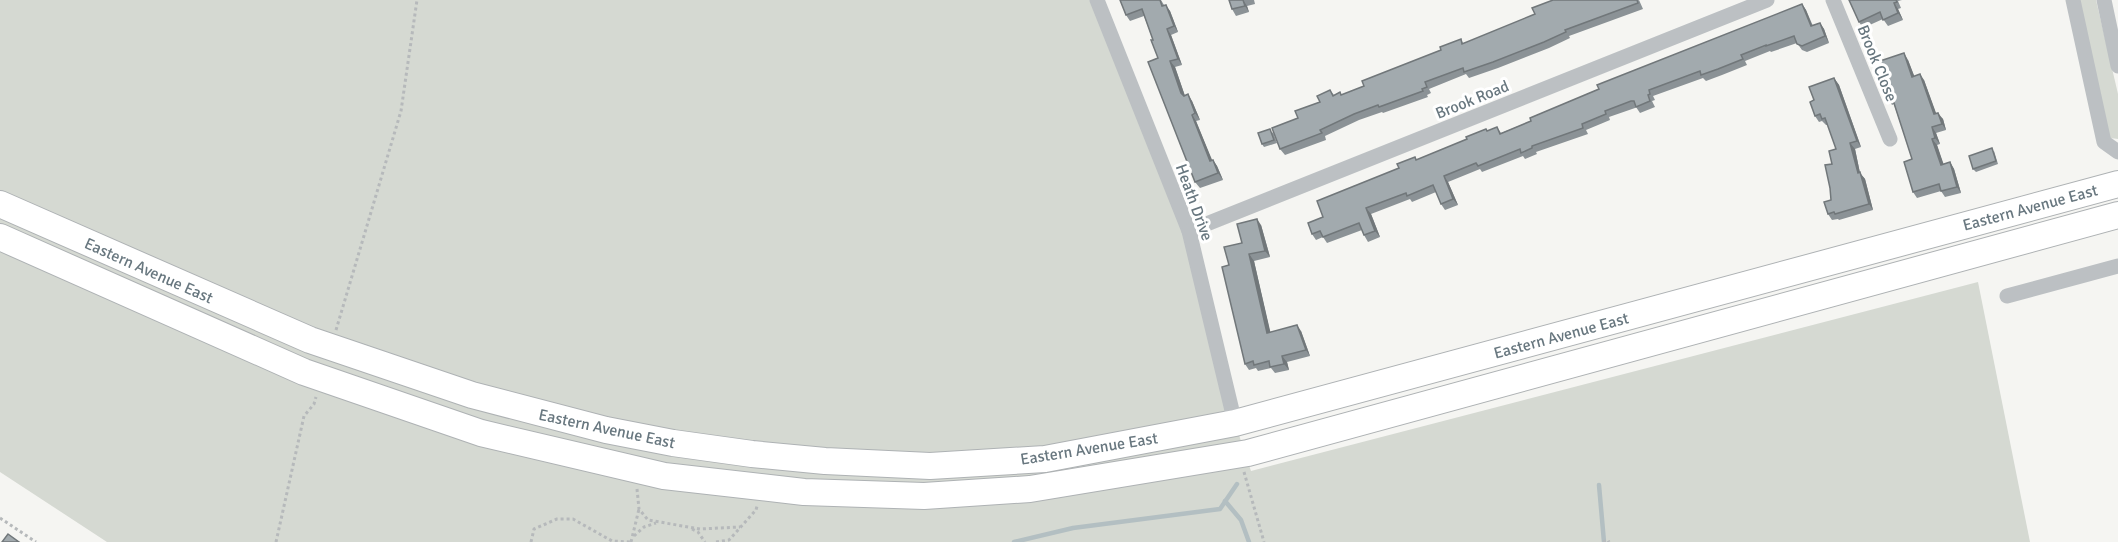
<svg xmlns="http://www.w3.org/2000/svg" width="2118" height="542" viewBox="0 0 2118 542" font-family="Signika,sans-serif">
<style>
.green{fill:#d5d9d2}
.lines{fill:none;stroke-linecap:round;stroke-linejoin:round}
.stream{stroke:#b3bfc2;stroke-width:4.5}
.trunk-casing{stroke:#aeb2b4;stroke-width:28}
.path{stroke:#b6b9bb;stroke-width:3;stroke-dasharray:3 3;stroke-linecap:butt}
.minor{stroke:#bcc0c3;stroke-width:15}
.trunk{stroke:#fff;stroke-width:26}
.wall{fill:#8b9296}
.shaded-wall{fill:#71777a}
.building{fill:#a2aaae;stroke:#71777a;stroke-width:1.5}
.labels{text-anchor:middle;stroke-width:6;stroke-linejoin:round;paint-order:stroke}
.street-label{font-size:16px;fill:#68777f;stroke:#fff}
</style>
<rect width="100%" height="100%" fill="#f5f5f2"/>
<g class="green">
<polygon points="0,0 1097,0 1189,231 1235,423 1251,471 1978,282 2030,542 107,542 0,472"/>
<polygon points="2077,0 2096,0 2118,94 2118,139 2110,138"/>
</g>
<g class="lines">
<g class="stream">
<polyline points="1599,485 1604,542"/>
<polyline points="1225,501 1241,520 1249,542"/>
<polyline points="1014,542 1073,528 1220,509 1237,484"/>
</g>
<g class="trunk-casing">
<g id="trunk">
<polyline points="0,204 310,340 472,395 606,430 673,443 752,454 825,461 930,466 1045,459 1235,423 2118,184"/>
<polyline points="0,237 304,372 481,433 664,476 804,492 924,496 1030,489 1248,453 2118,215"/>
</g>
</g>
<g class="path">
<polyline points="336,330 401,111 417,0"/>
<polyline points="1244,472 1264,542"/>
<polyline points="637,489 639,509 648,520 700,529 740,527"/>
<polyline points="0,518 36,542"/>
<polyline points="692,529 698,532 705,542"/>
<polyline points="634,536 644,527 656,523"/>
<polyline points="276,542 304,416 314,404 316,397"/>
<polyline points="531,542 534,529 557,519 573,519 612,541 630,542"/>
<polyline points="631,542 639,509"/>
<polyline points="716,542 729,540 756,510 757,506"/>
<polyline points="1603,542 1608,540 1609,542"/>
</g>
<g class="minor">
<polyline points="1097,0 1189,231 1235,423"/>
<polyline points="1833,0 1890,139"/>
<polyline points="2073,0 2104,142 2118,152"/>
<polyline points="2104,0 2118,66"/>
<polyline points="1189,231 1767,0"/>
<polyline points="2007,296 2118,266"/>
</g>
<use href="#trunk" class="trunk"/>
</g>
<g class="wall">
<polygon points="1120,0 1161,0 1164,5 1170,11 1178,32 1171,35 1182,65 1175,67 1185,96 1192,101 1200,120 1196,121 1212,161 1213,160 1217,166 1223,180 1200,188 1195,182 1158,58 1153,40 1144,16 1130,21 1126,15"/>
<polygon points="1229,0 1254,0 1255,4 1247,6 1249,12 1236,16 1232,9"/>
<polygon points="1639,0 1643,9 1569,36 1570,38 1549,48 1498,68 1469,78 1466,74 1429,89 1431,93 1427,95 1428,97 1383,113 1382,112 1359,120 1325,136 1326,140 1285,155 1280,149 1298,118 1320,102 1330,90 1334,95 1340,92 1341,95 1364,86 1441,50 1461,39 1463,43"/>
<polygon points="1849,0 1902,0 1898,1 1901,8 1898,9 1903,20 1888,26 1883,19 1863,28 1859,22"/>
<polygon points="1802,4 1806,10 1813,26 1820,23 1824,29 1829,43 1807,52 1802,50 1797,43 1771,52 1770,51 1745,61 1747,65 1722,75 1706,81 1703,78 1653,96 1655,100 1652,101 1655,107 1640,113 1636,107 1635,108 1609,117 1610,120 1586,130 1588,134 1536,152 1537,154 1525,159 1523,156 1482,172 1480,169 1448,182 1458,205 1445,210 1441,204 1436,192 1412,202 1410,199 1371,214 1380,237 1368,242 1364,235 1362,230 1327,243 1323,237 1316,240 1312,234 1323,217 1415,157 1417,160 1497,127 1501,133 1531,121"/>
<polygon points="1908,60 1914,76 1924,80 1936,114 1943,119 1946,130 1936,133 1940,144 1937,145 1943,164 1950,162 1954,169 1961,193 1945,197 1941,191 1917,198 1913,192 1912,159 1894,104 1892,105 1888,98 1889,85"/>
<polygon points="1834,78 1839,85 1861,147 1855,149 1860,173 1865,179 1873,210 1839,220 1838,219 1832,220 1828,214 1831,200 1832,164 1836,149 1828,125 1826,125 1822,121 1819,122 1815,116 1814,100"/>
<polygon points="1273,132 1277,143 1264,147 1262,144"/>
<polygon points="1994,151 1998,164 1976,172 1973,169"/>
<polygon points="1261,225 1270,257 1254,261 1270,332 1301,331 1310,356 1287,362 1289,370 1275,373 1271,368 1258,371 1256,368 1249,370 1245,364 1229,265 1242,243"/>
</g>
<g class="shaded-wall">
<polygon points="1243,0 1247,6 1249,12 1245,6"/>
<polygon points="1894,3 1898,9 1903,20 1898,13"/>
<polygon points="1802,4 1806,10 1815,33 1811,26"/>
<polygon points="1166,5 1170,11 1178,32 1174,26"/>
<polygon points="1820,23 1824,29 1829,43 1825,36"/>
<polygon points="1167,29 1171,35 1182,65 1178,59"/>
<polygon points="1904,53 1908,60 1917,83 1912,77"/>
<polygon points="1170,61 1175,67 1186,99 1181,93"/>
<polygon points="1920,74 1924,80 1939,121 1934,114"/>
<polygon points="1834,78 1839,85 1861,147 1857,141"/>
<polygon points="1188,94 1192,101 1200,120 1195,113"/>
<polygon points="1938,113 1943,119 1946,130 1942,124"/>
<polygon points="1192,115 1196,121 1215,167 1210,161"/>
<polygon points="1932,127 1936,133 1940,144 1935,138"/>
<polygon points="1932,139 1937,145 1946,171 1941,165"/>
<polygon points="1850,143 1855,149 1860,173 1865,179 1873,210 1869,204 1858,173"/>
<polygon points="1213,160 1217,166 1223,180 1218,173"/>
<polygon points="1950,162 1954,169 1961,193 1957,187"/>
<polygon points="1444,176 1448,182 1458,205 1453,199"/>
<polygon points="1366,208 1371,214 1380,237 1375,231"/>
<polygon points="1257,219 1261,225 1270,257 1265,251"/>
<polygon points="1249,254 1254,261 1272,339 1267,333"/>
<polygon points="1297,325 1301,331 1310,356 1306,350"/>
<polygon points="1282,356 1287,362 1289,370 1284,364"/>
</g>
<g class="building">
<polygon points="1120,0 1160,0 1162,6 1166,5 1174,26 1167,29 1178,59 1170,61 1181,93 1184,96 1188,94 1195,113 1192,115 1210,161 1213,160 1218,173 1195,182 1148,62 1158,58 1151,40 1153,40 1142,9 1126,15"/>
<polygon points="1229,0 1243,0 1245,6 1232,9"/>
<polygon points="1553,0 1637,0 1638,3 1565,30 1566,32 1544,42 1493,62 1464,72 1463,68 1425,82 1427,87 1422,89 1423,91 1379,107 1378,105 1354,114 1320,130 1322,133 1280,149 1272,128 1298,118 1295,111 1320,102 1317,96 1330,90 1333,96 1340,92 1341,95 1364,86 1362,81 1441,50 1440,47 1461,39 1462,44 1535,14 1532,8"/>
<polygon points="1849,0 1896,0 1897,2 1894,3 1898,13 1883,20 1880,12 1859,22"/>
<polygon points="1802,4 1811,26 1820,23 1825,36 1802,46 1797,44 1794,36 1766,46 1766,45 1741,55 1743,59 1718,69 1701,75 1700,71 1649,90 1650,94 1648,95 1650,101 1636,107 1634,101 1631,101 1605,111 1606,114 1582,124 1583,128 1532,146 1532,148 1521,153 1520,149 1478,166 1476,163 1444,176 1453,199 1441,204 1433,185 1407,196 1406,193 1366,208 1375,231 1364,235 1359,223 1323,237 1320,231 1312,234 1308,223 1323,217 1317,201 1399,168 1397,164 1415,157 1416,160 1467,139 1466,137 1486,129 1487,131 1497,127 1500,134 1531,121 1530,118 1599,89 1597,85"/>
<polygon points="1904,53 1912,77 1920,74 1934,114 1938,113 1942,124 1932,127 1935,138 1932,139 1941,165 1950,162 1957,187 1941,191 1939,184 1913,192 1904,162 1912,159 1892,97 1888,98 1884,87 1889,85 1880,61"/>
<polygon points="1834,78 1857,141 1850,143 1858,173 1860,172 1869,204 1835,214 1834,212 1828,214 1824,202 1831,200 1830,188 1825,165 1832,164 1829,151 1836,149 1825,118 1822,119 1820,114 1815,116 1810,102 1814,100 1809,87"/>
<polygon points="1270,129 1274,140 1262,144 1258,133"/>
<polygon points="1992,148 1996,161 1973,169 1969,156"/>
<polygon points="1257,219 1265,251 1249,254 1267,333 1297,325 1306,350 1282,356 1284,364 1270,367 1269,361 1254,365 1253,361 1245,364 1222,267 1229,265 1224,247 1242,243 1237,224"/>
<polygon points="8,534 19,542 2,542"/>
</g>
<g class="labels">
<g class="street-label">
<text transform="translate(1878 63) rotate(68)" y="6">Brook Close</text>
<text transform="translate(1472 99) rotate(-22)" y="6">Brook Road</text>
<text transform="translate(1195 202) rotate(70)" y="6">Heath Drive</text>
<text transform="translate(2030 207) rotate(-15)" y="6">Eastern Avenue East</text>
<text transform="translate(149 270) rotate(24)" y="6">Eastern Avenue East</text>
<text transform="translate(1561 335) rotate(-15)" y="6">Eastern Avenue East</text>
<text transform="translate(607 428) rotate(12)" y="6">Eastern Avenue East</text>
<text transform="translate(1089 448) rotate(-9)" y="6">Eastern Avenue East</text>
</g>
</g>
</svg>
